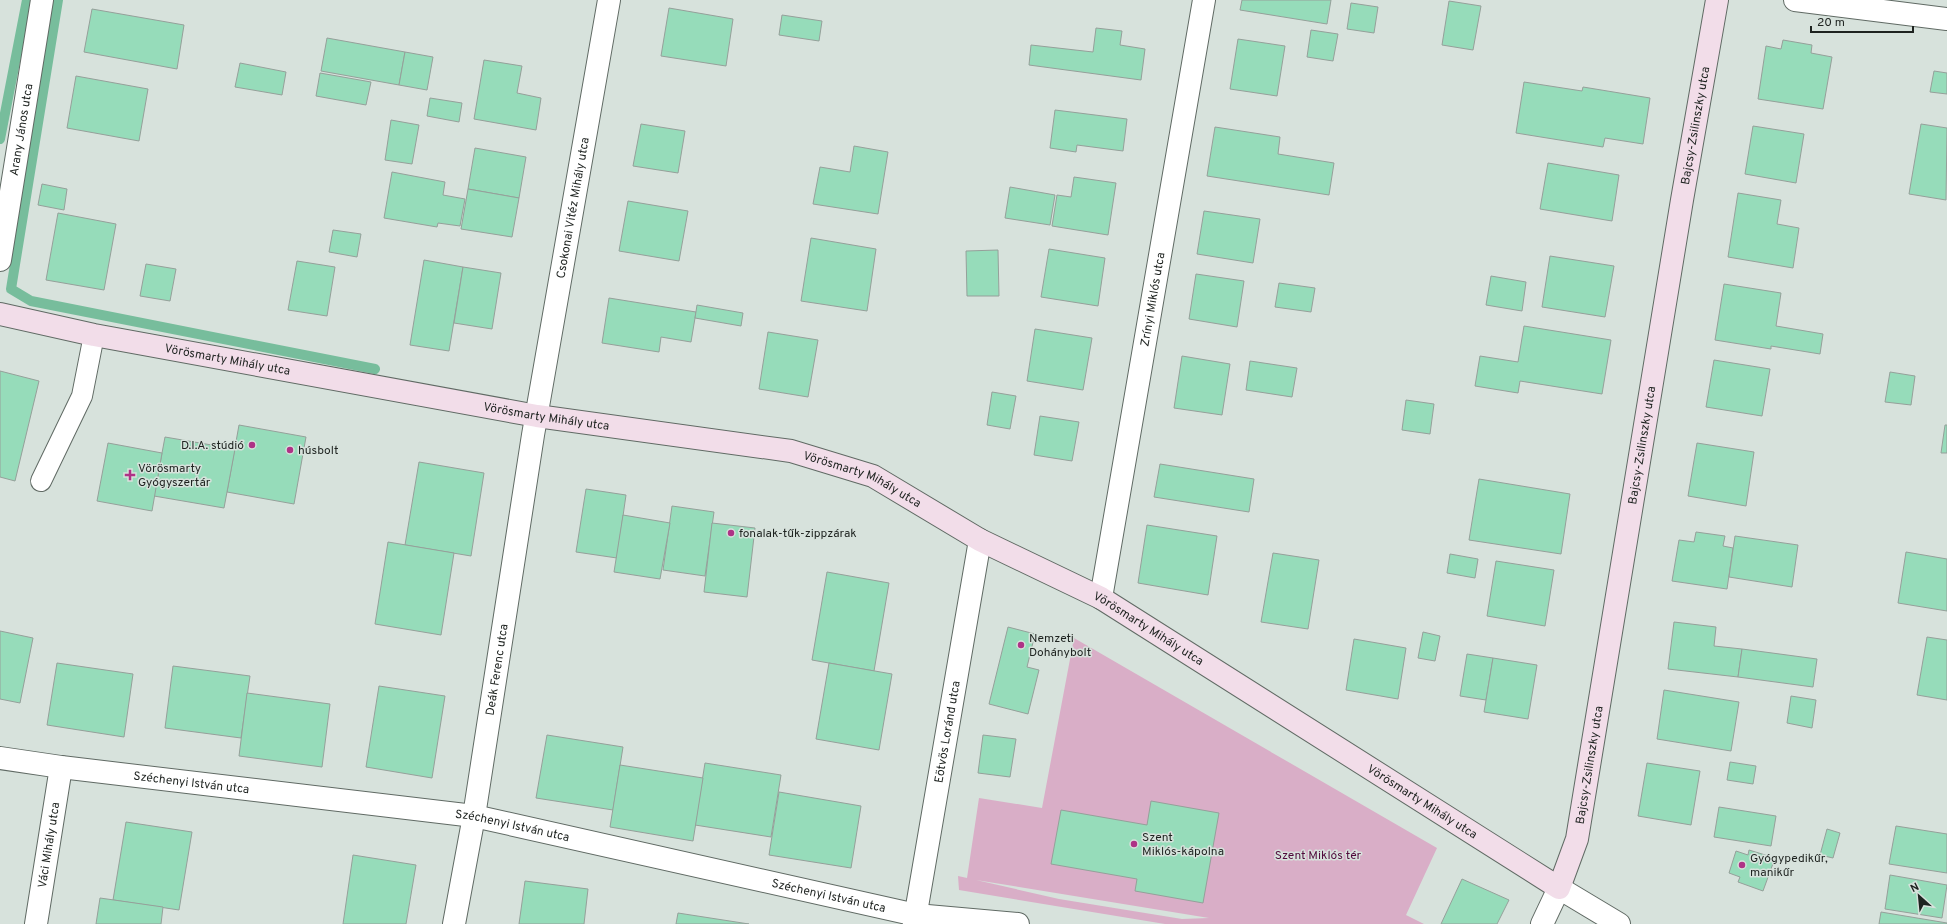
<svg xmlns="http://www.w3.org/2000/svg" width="1947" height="924" viewBox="0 0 1947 924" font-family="Overpass,sans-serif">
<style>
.green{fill:#d9aec7;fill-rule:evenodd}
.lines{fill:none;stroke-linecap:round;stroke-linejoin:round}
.stream{stroke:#77bd9c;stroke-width:10}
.building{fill:#96dcba;stroke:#95a09a}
.lane-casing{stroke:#606a64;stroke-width:22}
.street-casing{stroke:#606a64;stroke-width:24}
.secondary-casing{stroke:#606a64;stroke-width:24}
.lane{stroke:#fff;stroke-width:20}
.street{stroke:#fff;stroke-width:22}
.secondary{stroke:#f2dde9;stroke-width:22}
.poi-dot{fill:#ae3386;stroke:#d7e2dc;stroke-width:1.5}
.labels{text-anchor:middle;stroke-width:3;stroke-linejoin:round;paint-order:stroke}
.street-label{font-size:12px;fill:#1e2320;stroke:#d7e2dc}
.poi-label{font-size:12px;fill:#1e2320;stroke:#d7e2dc;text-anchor:start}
.park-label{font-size:12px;fill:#51093c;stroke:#d7e2dc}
</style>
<rect width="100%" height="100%" fill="#d7e2dc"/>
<path class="green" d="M1074 638 1437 848 1406 915 1424 924H1165L959 890 958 876 967 878 979 798 1042 808ZM976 880 1209 918 1182 919 1059 899Z"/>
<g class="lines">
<g class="stream">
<polyline points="58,0 11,289 31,301 375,369"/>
<polyline points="0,139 27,0"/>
</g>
</g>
<g class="building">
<polygon points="1242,0 1331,0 1327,24 1240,10"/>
<polygon points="1449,1 1481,6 1473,50 1442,45"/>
<polygon points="1351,3 1378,7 1374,33 1347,29"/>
<polygon points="669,8 733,19 726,66 661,56"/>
<polygon points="92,9 184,25 177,69 84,52"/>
<polygon points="782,15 822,21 819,41 779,35"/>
<polygon points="1096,28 1122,31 1120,45 1145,49 1141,80 1029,65 1031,45 1093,52"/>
<polygon points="1311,30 1338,34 1333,61 1307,57"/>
<polygon points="327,38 405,52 399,85 321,71"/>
<polygon points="1238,39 1285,46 1277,96 1230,89"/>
<polygon points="1783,40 1812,45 1811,53 1832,57 1823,109 1758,99 1766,46 1781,49"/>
<polygon points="405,52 433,57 427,90 399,85"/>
<polygon points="484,60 522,66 517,93 541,98 536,130 474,119"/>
<polygon points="240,63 286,72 282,95 235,87"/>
<polygon points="1934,71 1947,73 1947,94 1930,92"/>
<polygon points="320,73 371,82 366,105 316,96"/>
<polygon points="76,76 148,89 139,141 67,128"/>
<polygon points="1524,82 1582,91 1583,87 1650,98 1643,144 1605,138 1603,147 1516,133"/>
<polygon points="430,98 462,103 459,122 427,116"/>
<polygon points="1055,110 1127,119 1123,151 1077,145 1076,152 1050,148"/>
<polygon points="391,120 419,125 412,164 385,160"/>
<polygon points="641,124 685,131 678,173 633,166"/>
<polygon points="1921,124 1947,128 1946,200 1909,194"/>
<polygon points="1753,126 1804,134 1796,183 1745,174"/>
<polygon points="1215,127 1280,137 1278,154 1334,163 1329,195 1207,176"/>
<polygon points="854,146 888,152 878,214 813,204 820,167 850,172"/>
<polygon points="475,148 526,157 519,198 468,189"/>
<polygon points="1548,163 1619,175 1612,221 1540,209"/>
<polygon points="392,172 445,182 443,195 465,199 460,226 438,223 437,227 384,218"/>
<polygon points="1074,177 1116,183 1108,235 1052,226 1057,195 1071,197"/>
<polygon points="42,184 67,189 64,210 38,205"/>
<polygon points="1010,187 1055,195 1050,225 1005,218"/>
<polygon points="468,189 519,198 512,237 461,229"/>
<polygon points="1738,193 1781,200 1777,224 1799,228 1793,268 1728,257"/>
<polygon points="628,201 688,211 679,261 619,251"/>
<polygon points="1204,211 1260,219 1253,263 1197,254"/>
<polygon points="58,213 116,224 104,290 46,280"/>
<polygon points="333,230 361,234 357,257 329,252"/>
<polygon points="811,238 876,249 867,311 801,301"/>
<polygon points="1049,249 1105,258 1098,306 1041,297"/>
<polygon points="998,250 999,296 967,296 966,251"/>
<polygon points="1550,256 1614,266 1605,317 1542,307"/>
<polygon points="424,260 463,267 449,351 410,345"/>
<polygon points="297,261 335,267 327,316 288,310"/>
<polygon points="146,264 176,269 170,301 140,296"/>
<polygon points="463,267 501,273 492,329 454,323"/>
<polygon points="1196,274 1244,281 1237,327 1189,319"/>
<polygon points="1491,276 1526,282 1522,311 1486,305"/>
<polygon points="1279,283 1315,288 1311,312 1275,307"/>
<polygon points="1724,284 1781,293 1776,326 1823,334 1820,354 1771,346 1771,349 1715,340"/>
<polygon points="609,298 696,312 691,342 661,337 659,352 602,343"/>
<polygon points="697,305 743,313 741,326 695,318"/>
<polygon points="1524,326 1611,340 1602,394 1520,381 1518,393 1475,386 1480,356 1518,362"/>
<polygon points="1035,329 1092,338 1083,390 1027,381"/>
<polygon points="768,332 818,340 808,397 759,389"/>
<polygon points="1182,356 1230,364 1222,415 1174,408"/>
<polygon points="1714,360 1770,369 1762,416 1706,407"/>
<polygon points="1250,361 1297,368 1292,397 1246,390"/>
<polygon points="0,371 39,381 15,481 0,477"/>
<polygon points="1890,372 1915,376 1911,405 1885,402"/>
<polygon points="992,392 1016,396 1010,429 987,425"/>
<polygon points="1406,400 1434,404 1430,434 1402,430"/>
<polygon points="1040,416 1079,422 1072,461 1034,455"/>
<polygon points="239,425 306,437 294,504 227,492"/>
<polygon points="1945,425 1947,425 1947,453 1941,453"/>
<polygon points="165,437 235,449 224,508 154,496"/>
<polygon points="108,443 162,453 152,511 97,501"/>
<polygon points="1697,443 1754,452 1746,506 1688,496"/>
<polygon points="419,462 484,473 471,556 405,545"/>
<polygon points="1160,464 1254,479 1249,512 1154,497"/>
<polygon points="1479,479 1570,494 1561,554 1469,540"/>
<polygon points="586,489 626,495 617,558 576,552"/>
<polygon points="672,506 714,512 705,576 663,570"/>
<polygon points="623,515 670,523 660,579 614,572"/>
<polygon points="712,523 755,528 747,597 704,592"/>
<polygon points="1147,525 1217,536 1208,595 1138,583"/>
<polygon points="1696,532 1725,536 1723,546 1733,548 1727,589 1672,581 1679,540 1694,542"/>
<polygon points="1735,536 1798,545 1792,587 1729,577"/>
<polygon points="388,542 454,553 441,635 375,624"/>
<polygon points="1906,552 1947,559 1947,611 1898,603"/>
<polygon points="1273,553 1319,560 1308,629 1261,622"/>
<polygon points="1450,554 1478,559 1475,578 1447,573"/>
<polygon points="1496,561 1554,570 1545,626 1487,616"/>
<polygon points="827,572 889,583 874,671 812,660"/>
<polygon points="1674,622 1716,627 1714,646 1742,649 1738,677 1668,669"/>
<polygon points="1008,627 1035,634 1027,667 1039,670 1028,714 989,704"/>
<polygon points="0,631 33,638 20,703 0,699"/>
<polygon points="1423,632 1440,636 1435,661 1418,658"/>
<polygon points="1927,637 1947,640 1947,700 1917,695"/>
<polygon points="1354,639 1406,648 1398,699 1346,690"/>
<polygon points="1742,649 1817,659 1813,687 1738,677"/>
<polygon points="1467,654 1493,658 1486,700 1460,696"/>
<polygon points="1493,658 1537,665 1528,719 1484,712"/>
<polygon points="57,663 133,674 124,737 47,725"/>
<polygon points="829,663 892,674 879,750 816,739"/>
<polygon points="173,666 250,676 241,738 165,728"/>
<polygon points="379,686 445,696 432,778 366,767"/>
<polygon points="1664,690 1739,702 1731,751 1657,739"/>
<polygon points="247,693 330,704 322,767 239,756"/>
<polygon points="1791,696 1816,700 1812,728 1787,723"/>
<polygon points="547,735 623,747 613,810 536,798"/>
<polygon points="983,735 1016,739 1010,777 978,773"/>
<polygon points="1730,762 1756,766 1753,784 1727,780"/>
<polygon points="705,763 781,775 771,837 695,825"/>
<polygon points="1647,763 1700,771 1691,825 1638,816"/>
<polygon points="620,765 703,778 693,841 610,827"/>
<polygon points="779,792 861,806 851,868 769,855"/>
<polygon points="1151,801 1219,813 1203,903 1135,891 1137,879 1051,864 1061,810 1147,825"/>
<polygon points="1719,807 1776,816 1771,846 1714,837"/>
<polygon points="126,822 192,832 179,910 113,900"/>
<polygon points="1896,826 1947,834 1947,873 1889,864"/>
<polygon points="1827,829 1840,833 1833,858 1820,855"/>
<polygon points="1749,850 1775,858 1763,891 1738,882 1740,877 1729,873 1736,851 1748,855"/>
<polygon points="353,855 416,865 406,924 343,924"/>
<polygon points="1890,875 1947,885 1942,918 1885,909"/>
<polygon points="1462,879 1509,900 1497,924 1441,924"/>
<polygon points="525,881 588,889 584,924 519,924"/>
<polygon points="100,898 163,907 161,924 96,924"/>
<polygon points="1881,912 1947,923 1947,924 1879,924"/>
<polygon points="678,913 749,924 676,924"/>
</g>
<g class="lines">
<g class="lane-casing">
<polyline id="lane" points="41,481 82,396 94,335"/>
</g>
<g class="street-casing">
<g id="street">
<polyline points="1795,0 1947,19"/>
<path id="s1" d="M0 260 42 0"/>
<path id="s2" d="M1101 598 1204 0"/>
<path id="s3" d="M0 758 61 767 474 816 916 915 1018 924"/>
<path id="s4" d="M36 924 61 767"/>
<path id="s5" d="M454 924 474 816 533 435 609 0"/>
<path id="s6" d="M914 924 980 540"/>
<polyline points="1542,924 1559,888 1619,924"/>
</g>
</g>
<g class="secondary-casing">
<g id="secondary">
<path id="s7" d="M0 314 94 335 537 416 791 451 873 476 980 540 1101 598 1559 888 1577 839 1682 200 1717 0"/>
</g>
</g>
<use href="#lane" class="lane"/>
<use href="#street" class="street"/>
<use href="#secondary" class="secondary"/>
</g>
<g class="poi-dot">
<circle cx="252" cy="445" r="4"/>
<circle cx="290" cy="450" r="4"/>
<path d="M128 469h4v4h4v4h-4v4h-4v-4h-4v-4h4z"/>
<circle cx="731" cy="533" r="4"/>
<circle cx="1021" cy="645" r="4"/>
<circle cx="1134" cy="844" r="4"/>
<circle cx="1742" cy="865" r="4"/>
</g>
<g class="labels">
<g class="street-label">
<text dy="4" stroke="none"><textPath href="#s7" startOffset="2465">Bajcsy-Zsilinszky utca</textPath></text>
<text dy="4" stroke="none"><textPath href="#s1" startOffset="132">Arany János utca</textPath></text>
<text dy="4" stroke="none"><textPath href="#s5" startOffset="726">Csokonai Vitéz Mihály utca</textPath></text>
<text dy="4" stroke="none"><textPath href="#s2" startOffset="303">Zrínyi Miklós utca</textPath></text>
<text dy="4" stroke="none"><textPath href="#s7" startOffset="232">Vörösmarty Mihály utca</textPath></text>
<text dy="4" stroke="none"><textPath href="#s7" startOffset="556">Vörösmarty Mihály utca</textPath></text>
<text dy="4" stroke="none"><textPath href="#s7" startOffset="2141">Bajcsy-Zsilinszky utca</textPath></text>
<text dy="4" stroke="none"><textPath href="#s7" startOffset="880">Vörösmarty Mihály utca</textPath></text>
<text dy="4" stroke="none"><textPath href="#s7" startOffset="1204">Vörösmarty Mihály utca</textPath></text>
<text dy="4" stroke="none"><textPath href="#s5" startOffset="258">Deák Ferenc utca</textPath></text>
<text dy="4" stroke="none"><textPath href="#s6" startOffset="195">Eötvös Loránd utca</textPath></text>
<text dy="4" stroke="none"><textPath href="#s7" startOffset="1817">Bajcsy-Zsilinszky utca</textPath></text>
<text dy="4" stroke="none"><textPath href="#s3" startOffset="193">Széchenyi István utca</textPath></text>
<text dy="4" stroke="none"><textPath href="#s7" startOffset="1528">Vörösmarty Mihály utca</textPath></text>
<text dy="4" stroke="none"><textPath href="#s3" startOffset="517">Széchenyi István utca</textPath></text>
<text dy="4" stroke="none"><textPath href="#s4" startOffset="80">Váci Mihály utca</textPath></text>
<text dy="4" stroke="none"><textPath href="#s3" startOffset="841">Széchenyi István utca</textPath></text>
</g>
<g class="poi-label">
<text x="244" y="449" text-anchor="end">D.I.A. stúdió</text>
<text x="298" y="454">húsbolt</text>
<text x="138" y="472">Vörösmarty<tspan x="138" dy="14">Gyógyszertár</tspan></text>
<text x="739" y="537">fonalak-tűk-zippzárak</text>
<text x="1029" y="642">Nemzeti<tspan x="1029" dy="14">Dohánybolt</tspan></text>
<text x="1142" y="841">Szent<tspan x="1142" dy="14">Miklós-kápolna</tspan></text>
<text x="1750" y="862">Gyógypedikűr,<tspan x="1750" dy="14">manikűr</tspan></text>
</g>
<g class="park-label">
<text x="1318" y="859">Szent Miklós tér</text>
</g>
</g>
<g transform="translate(1919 896) rotate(333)" stroke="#d7e2dc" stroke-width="3" paint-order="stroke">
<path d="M0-3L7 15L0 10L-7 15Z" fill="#1e2320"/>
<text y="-6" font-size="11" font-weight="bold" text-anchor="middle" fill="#1e2320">N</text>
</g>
<path d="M1811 26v6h102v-6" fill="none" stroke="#1e2320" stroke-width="2"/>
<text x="1817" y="26" font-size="12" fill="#1e2320" stroke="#d7e2dc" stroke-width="3" paint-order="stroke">20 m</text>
</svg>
